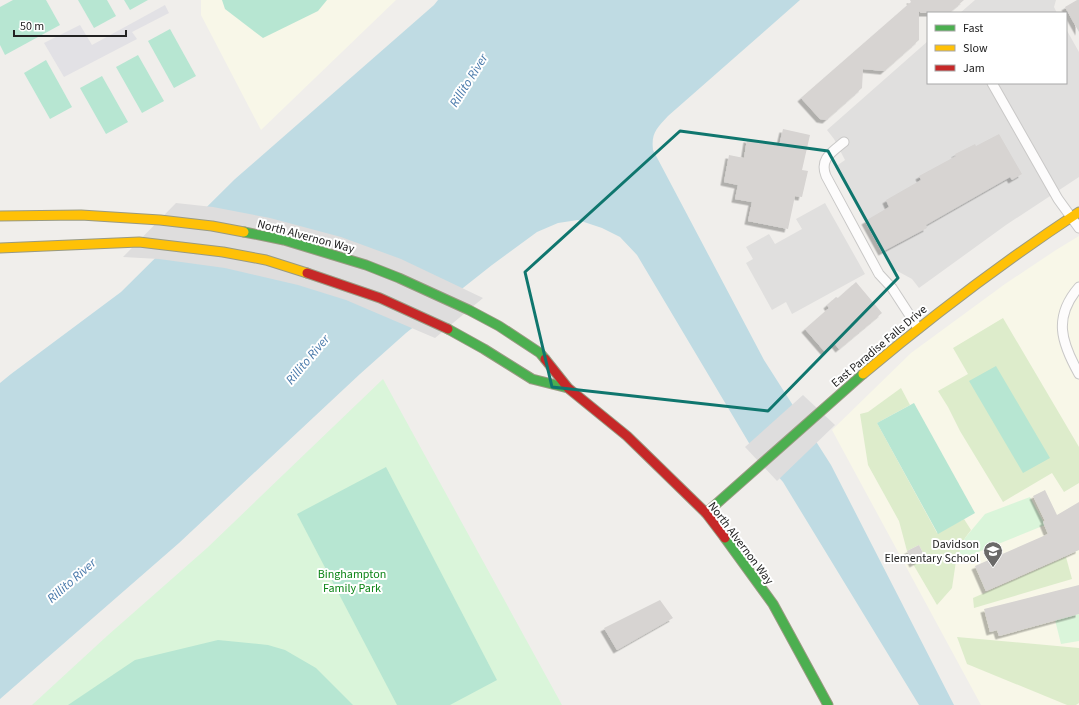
<svg xmlns="http://www.w3.org/2000/svg" width="1079" height="705" viewBox="0 0 1079 705" font-family="'Source Sans 3',sans-serif">
<style>
.education{fill:#f8f7e8}
.grass{fill:#ddeccb}
.park{fill:#daf5da}
.pitch{fill:#b7e6d2}
.parking{fill:#e0dfde}
.plaza{fill:#e2e1e5}
.water{fill:#bfdbe3}
.pier{fill:#dedddd}
.building{fill:#d7d4d2;filter:url(#shadow)}
.lines{fill:none;stroke-linecap:round;stroke-linejoin:round}
.lane-casing{stroke:#c9c8c7;stroke-width:11}
.fast-casing{stroke:#999a82;stroke-width:11}
.slow-casing{stroke:#999a82;stroke-width:11}
.jam-casing{stroke:#999a82;stroke-width:11}
.lane{stroke:#fdfcfc;stroke-width:9}
.fast{stroke:#4caf50;stroke-width:9}
.slow{stroke:#ffc107;stroke-width:9}
.jam{stroke:#c62828;stroke-width:9}
.marked{fill:none;stroke:#0f766e;stroke-width:3;stroke-linejoin:round}
.labels{text-anchor:middle;stroke-width:4;stroke-linejoin:round;paint-order:stroke}
.street-label{font-size:12px;fill:#222;stroke:#fff}
.poi-label{font-size:12px;fill:#222;stroke:#fff;text-anchor:end}
.park-label{font-size:12px;fill:#0c8416;stroke:#fff}
.water-label{font-size:13px;font-style:italic;fill:#4a7aab;stroke:#fff}
</style>
<defs>
<filter id="shadow"><feDropShadow dx="-3.5" dy="3.5" stdDeviation="0" flood-color="#0004"/></filter>
</defs>
<rect width="100%" height="100%" fill="#f0eeeb"/>
<g class="education">
<polygon points="201,0 396,0 261,130 201,15"/>
<polygon points="1079,236 1079,705 981,705 832,430 911,353 1005,284 1056,250"/>
</g>
<g class="grass">
<polygon points="1003,318 1079,447 1079,483 1064,492 1052,473 1003,502 960,431 948,407 938,391 968,374 953,348"/>
<polygon points="901,388 910,405 877,423 937,533 964,519 971,530 965,538 956,561 952,588 937,605 913,564 925,557 919,545 907,551 899,521 868,465 860,414 868,412"/>
<polygon points="1066,557 1072,579 974,608 973,598"/>
<polygon points="957,637 1079,648 1079,703 1076,705 1067,705 967,664"/>
</g>
<g class="park">
<polygon points="383,379 562,705 32,705 107,636 207,548"/>
<polygon points="1030,497 1045,525 956,561 965,538 985,514"/>
<polygon points="1079,614 1079,641 1061,644 1055,620"/>
</g>
<g class="pitch">
<polygon points="13,0 46,0 60,25 5,55 0,45 0,7"/>
<polygon points="78,0 107,0 116,16 94,28"/>
<polygon points="124,0 148,0 130,10"/>
<polygon points="222,0 327,0 318,11 263,38 225,9"/>
<polygon points="170,29 196,76 174,88 148,41"/>
<polygon points="138,55 164,101 142,113 116,67"/>
<polygon points="46,60 72,107 50,119 24,73"/>
<polygon points="102,76 128,122 106,134 80,88"/>
<polygon points="996,366 1050,458 1023,473 969,381"/>
<polygon points="914,403 975,513 938,534 877,423"/>
<polygon points="386,467 497,680 450,705 397,705 297,514"/>
<polygon points="218,640 268,645 285,650 316,668 353,705 68,705 135,660"/>
</g>
<g class="parking">
<polygon points="975,0 1056,0 1054,7 1057,13 960,13"/>
<polygon points="1066,29 1079,52 1079,177 1006,225 919,288 912,279 890,267 835,167 845,160 834,139 827,130 928,41 928,83 1066,83"/>
<polygon points="825,203 865,274 792,314 786,302 772,310 746,263 753,259 746,247 769,234 775,244 802,229 796,219"/>
</g>
<polygon class="plaza" points="165,5 169,13 132,32 137,39 64,77 44,43 80,25 92,45"/>
<path class="water" d="M438 0H800L668 116C657 128 651 133 653 150L764 360 831 465 954 705H919L783 482 749 443 637 255 620 237 602 228 578 220 558 223 537 232 492 265 406 333 360 374 179 543 0 699V383L11 374 121 292 235 179 434 5Z"/>
<g class="pier">
<polygon points="176,203 213,207 270,218 341,237 401,259 483,298 435,338 346,300 298,285 225,268 159,259 123,257"/>
<polygon points="803,395 835,425 777,481 745,447"/>
</g>
<g class="building">
<polygon points="910,0 964,0 949,13 921,13 919,11 919,40 884,71 863,69 862,88 826,120 820,119 801,98 911,2"/>
<polygon points="1077,0 1079,0 1079,32 1065,7"/>
<polygon points="783,129 810,135 802,170 808,171 802,197 795,196 788,229 748,221 752,202 735,199 738,185 724,182 729,155 744,158 747,139 779,146"/>
<polygon points="999,134 1022,174 1012,180 1010,177 926,225 927,228 882,252 865,221 889,207 886,200 921,180 919,176 956,156 955,154 975,144 976,146"/>
<polygon points="856,282 882,313 839,349 835,344 825,352 805,329 829,308 827,305 836,297 838,298"/>
<polygon points="1045,490 1057,515 1079,502 1079,550 986,591 975,566 1048,534 1043,522 1045,521 1033,496"/>
<polygon points="919,545 925,557 913,564 907,551"/>
<polygon points="1079,585 1079,614 999,636 997,630 990,632 984,609"/>
<polygon points="660,600 673,618 617,650 604,628"/>
</g>
<g class="lines">
<g class="lane-casing">
<g id="lane">
<polyline points="992,83 1058,199 1079,228"/>
<path d="M844 142C832 152 819 159 826 176L879 274 892 288 918 328"/>
<path d="M1079 287C1053 317 1061 342 1079 374"/>
</g>
</g>
<g class="fast-casing">
<g id="fast">
<polyline points="244,232 284,240 366,265 399,278 469,310 499,326 540,353 545,359"/>
<polyline points="448,329 484,349 532,379 568,388"/>
<polyline points="706,513 863,374"/>
<polyline points="725,538 773,604 828,705"/>
</g>
</g>
<g class="slow-casing">
<g id="slow">
<polyline points="0,216 81,215 160,220 212,226 244,232"/>
<polyline points="0,248 139,242 223,252 266,260 307,273"/>
<path d="M863 374C932 316 1003 262 1079 212"/>
</g>
</g>
<g class="jam-casing">
<g id="jam">
<polyline points="307,273 380,298 448,329"/>
<polyline points="545,359 568,388 627,436 706,513 725,538"/>
</g>
</g>
<use href="#lane" class="lane"/>
<use href="#fast" class="fast"/>
<use href="#slow" class="slow"/>
<use href="#jam" class="jam"/>
</g>
<path class="marked" d="M680 131 828 151 898 278 768 411 552 387 525 272Z"/>
<defs>
<g id="school-pin" transform="scale(1)"><path d="M0 17L-7.5 6A9.5 9.5 0 1 1 7.5 6Z" fill="#6a6968" stroke="#fff"/><path d="M0-5L7-2L0 1L-7-2ZM-4 1L0 2.5L4 1V4Q0 6-4 4Z" fill="#fff"/></g>
</defs>
<g fill-rule="evenodd">
<use href="#school-pin" x="993" y="551"/>
</g>
<g class="labels">
<g class="street-label">
<text transform="translate(306 236) rotate(15)" y="4">North Alvernon Way</text>
<text transform="translate(879 346) rotate(-40)" y="4">East Paradise Falls Drive</text>
<text transform="translate(741 543) rotate(53)" y="4">North Alvernon Way</text>
</g>
<g class="poi-label">
<text x="979" y="548">Davidson<tspan x="979" dy="14">Elementary School</tspan></text>
</g>
<g class="park-label">
<text x="352" y="578">Binghampton<tspan x="352" dy="14">Family Park</tspan></text>
</g>
<g class="water-label">
<text transform="translate(468 80) rotate(-58)" y="5">Rillito River</text>
<text transform="translate(307 359) rotate(-50)" y="5">Rillito River</text>
<text transform="translate(71 580) rotate(-41)" y="5">Rillito River</text>
</g>
</g>
<rect x="927" y="12" width="140" height="72" fill="#ffffff" stroke="#a7a7a7"/>
<rect x="935" y="25" width="20" height="6" fill="#4caf50" stroke="#a7a7a7"/>
<text x="963" y="32" font-size="12" fill="#222222">Fast</text>
<rect x="935" y="45" width="20" height="6" fill="#ffc107" stroke="#a7a7a7"/>
<text x="963" y="52" font-size="12" fill="#222222">Slow</text>
<rect x="935" y="65" width="20" height="6" fill="#c62828" stroke="#a7a7a7"/>
<text x="963" y="72" font-size="12" fill="#222222">Jam</text>
<path d="M14 30v6h112v-6" fill="none" stroke="#222222" stroke-width="2"/>
<text x="20" y="30" font-size="12" fill="#222222" stroke="#ffffff" stroke-width="3" paint-order="stroke">50 m</text>
</svg>
